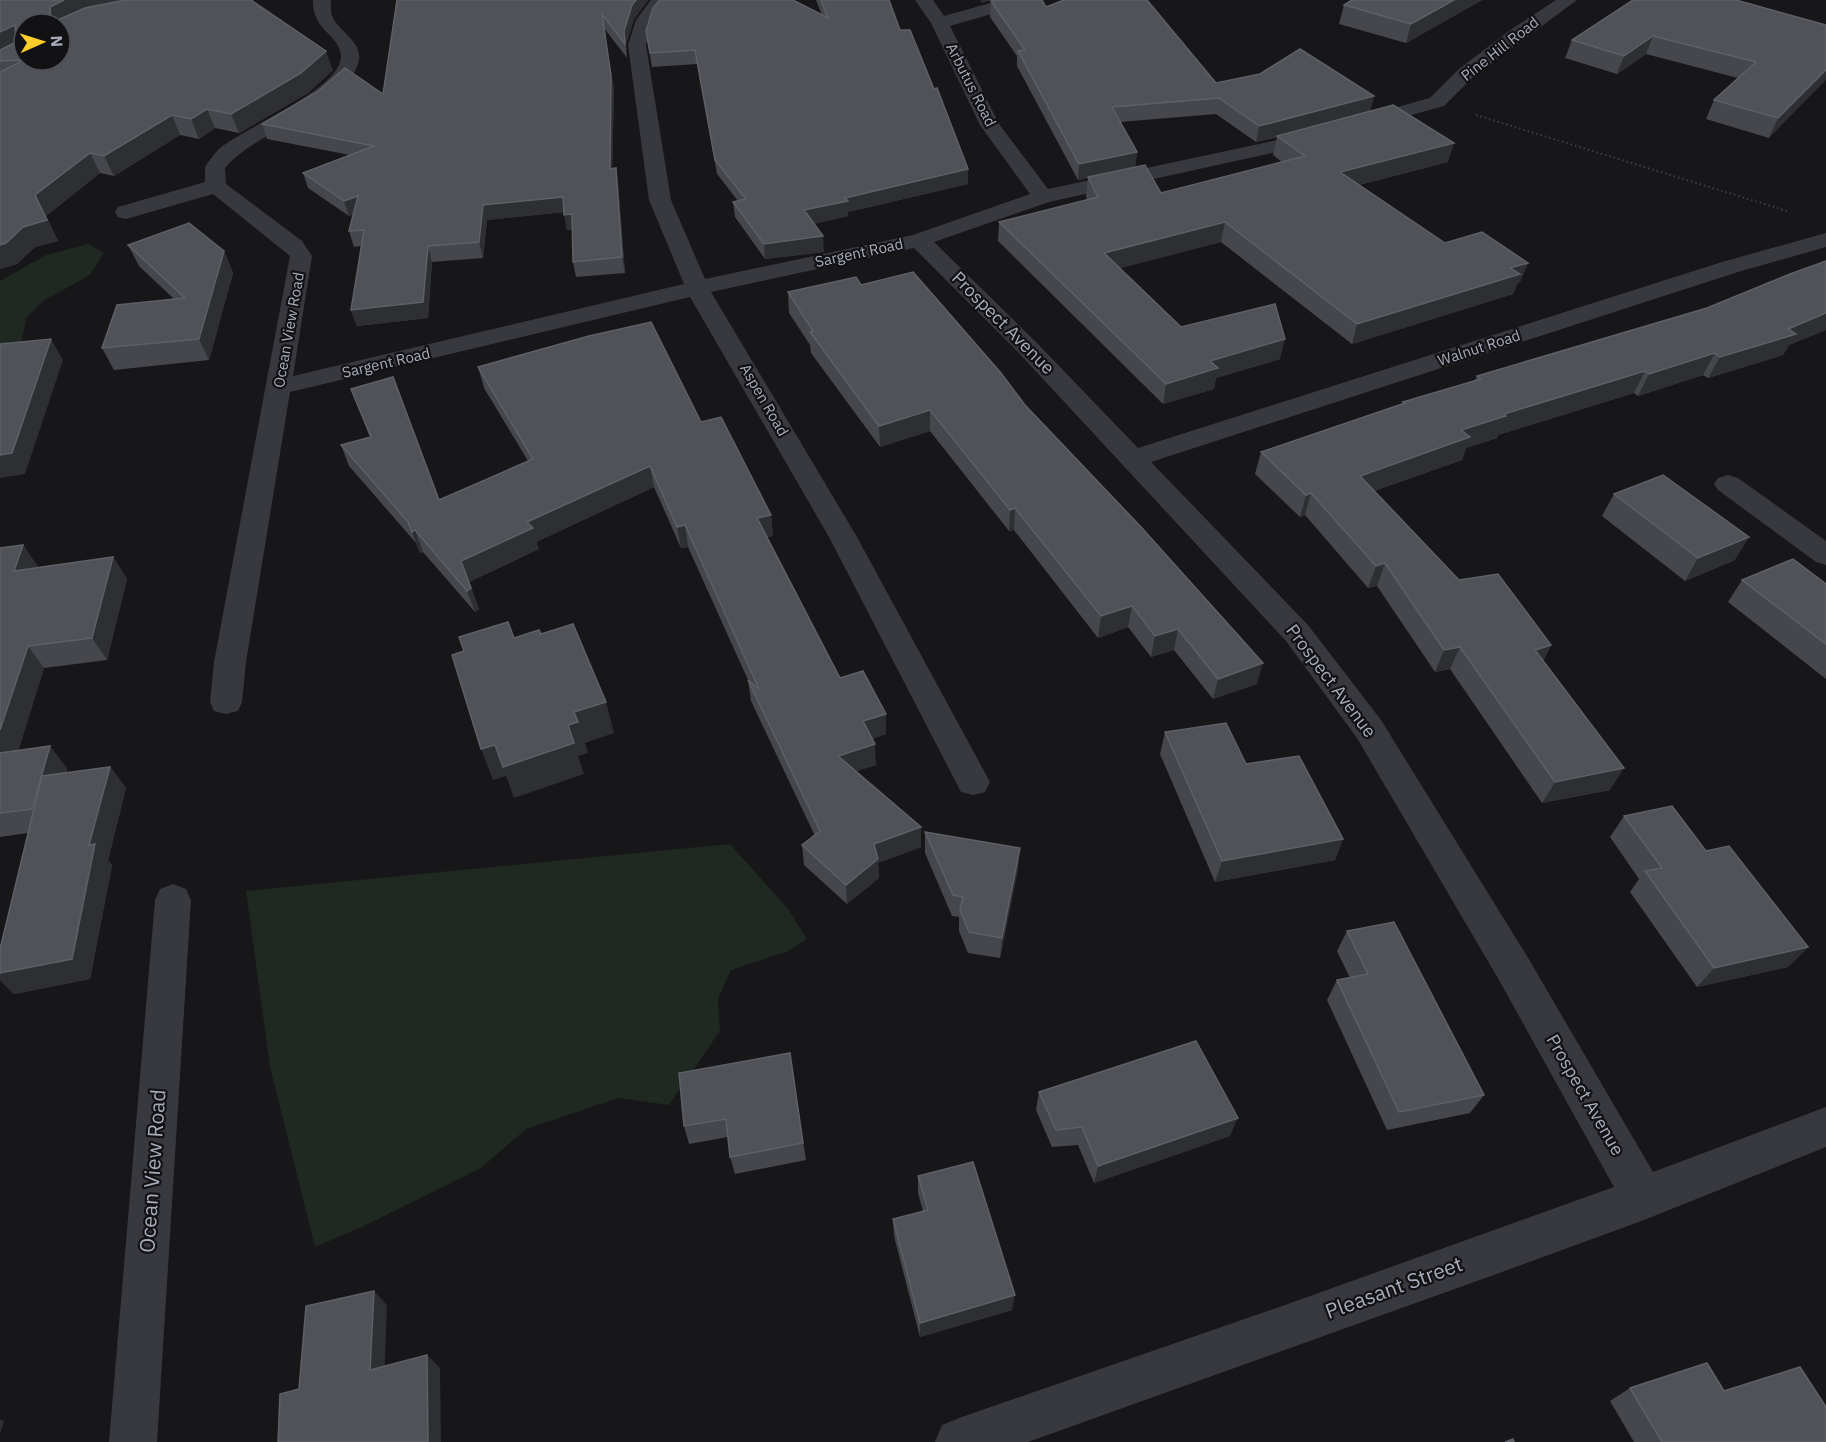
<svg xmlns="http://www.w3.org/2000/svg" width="1826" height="1442" viewBox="0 0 1826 1442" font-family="'IBM Plex Sans',sans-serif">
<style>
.green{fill:#1f2821}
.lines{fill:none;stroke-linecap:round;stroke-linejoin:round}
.path{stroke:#3e3f46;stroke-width:2;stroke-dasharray:1.5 3;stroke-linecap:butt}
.minor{fill:#38383f;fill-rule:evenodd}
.wall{fill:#45474c;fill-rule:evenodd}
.shaded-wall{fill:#2e2f33}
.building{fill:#505258;stroke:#5e6067;stroke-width:1.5}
.labels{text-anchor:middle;stroke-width:4.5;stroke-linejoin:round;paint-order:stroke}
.far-street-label{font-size:15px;fill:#a8acba;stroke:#121215}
.street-label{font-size:18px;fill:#a8acba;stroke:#121215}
.near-street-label{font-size:21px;fill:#a8acba;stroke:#121215}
</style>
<rect width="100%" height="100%" fill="#17171a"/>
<g class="green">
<polygon points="88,244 104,253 90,275 43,301 26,318 22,340 0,367 0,281 46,255"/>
<polygon points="730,844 788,909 807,939 788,951 731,970 718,999 720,1031 669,1105 618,1098 526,1129 481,1168 362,1227 315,1247 270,1067 246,891"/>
</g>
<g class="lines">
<polyline class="path" points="1476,115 1787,211"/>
<g class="minor">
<path d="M313 0H331C331 6 330 12 333 18 340 32 362 42 359 60 350 105 254 132 225 168L226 184 302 241 312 256 293 376 684 284 649 200 628 45 636 20 651 0H671L653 20 646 45 671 200 705 279 913 235 1030 194 980 125 931 23 915 0H933L944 16 1001 0H1029L1026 4 950 26 999 124 1048 189 1273 141 1430 98 1459 69 1509 31 1556 0H1577L1473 77 1444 106 1276 152 1049 202 934 242 1036 342 1138 448 1722 262 1826 233V247L1738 272 1151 462 1308 625 1381 720 1527 956 1653 1172 1826 1107V1147L1644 1220 1502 1272 1028 1442H935L942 1425 959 1418 1285 1305 1614 1187 1499 980 1357 738 1286 641 1018 352 914 248 711 292 857 537 990 782 985 792 973 795 961 792 829 537 690 297 290 392 246 662 242 702 238 711 226 714 214 711 210 702 214 662 290 256 213 194 126 219 118 217 115 212 118 207 205 182V167C209 161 214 154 219 149 243 128 342 89 341 56 340 35 312 31 313 0Z"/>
<polygon points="1728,475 1738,478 1826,541 1826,565 1816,562 1718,490 1714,484 1718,478"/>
<polygon points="173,884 186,889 191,900 157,1442 109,1442 155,900 160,889"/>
</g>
</g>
<g class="wall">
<polygon points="0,0 333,70 308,93 239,133 215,128 199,139 180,135 114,176 100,173 46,216 58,241 35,247 17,264 0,269"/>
<polygon points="397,0 648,0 634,19 626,44 627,58 604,28 614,90 612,168 618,183 625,273 576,277 573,262 572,229 567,230 564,212 487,220 483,258 432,262 428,318 357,326 351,310 361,246 354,247 349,231 353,214 349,216 308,188 303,173 350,155 267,139 262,124 383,94"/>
<polygon points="816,0 889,0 900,30 968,169 968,184 848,212 848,216 813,224 824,252 765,259 735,217 733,202 738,201 717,174 697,64 652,67 646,31 822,15"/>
<polygon points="1482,0 1406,43 1339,24 1344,5"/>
<path d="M991 1 1046 7 1216 83 1374 96 1370 111 1448 162 1359 185 1445 243 1528 263 1520 282 1517 284 1513 294 1352 344 1221 242 1120 268 1181 327 1280 359 1216 378 1214 389 1163 404 998 241 999 222 1087 200 1086 196 1088 178 1078 180 1017 66V56L990 17ZM1216 114 1256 142 1277 137 1273 155 1282 162 1161 193 1135 167 1137 152 1120 122Z"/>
<polygon points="1826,25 1769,138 1706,119 1714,100 1738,78 1646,54 1617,74 1565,58 1572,40"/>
<polygon points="128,245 224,251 233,273 209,360 114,370 102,348 174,299 139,266"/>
<polygon points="1826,261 1826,330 1789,345 1783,355 1708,378 1703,375 1638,396 1634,393 1498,435 1497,438 1466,448 1462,460 1374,491 1459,580 1551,645 1543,661 1610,790 1542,803 1450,669 1435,672 1377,586 1368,588 1305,515 1300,517 1255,474 1261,452 1402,404 1403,402 1475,380 1477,376 1707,308"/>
<polygon points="861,285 1025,405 1257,684 1213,699 1174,650 1151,657 1128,627 1098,638 1014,530 1009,531 930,431 880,447 811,353 810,345 789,313 788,292"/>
<polygon points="478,367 701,422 771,515 773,536 767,537 840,678 886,714 886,734 872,739 876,765 856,771 921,847 878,863 879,878 847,904 804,865 802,845 815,836 751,701 748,680 688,547 681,548 654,487 536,542 539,549 469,582 479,609 475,612 423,552 420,553 416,543 349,466 341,445 370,437 351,389 439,500 528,461 484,388"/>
<polygon points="1614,494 1735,560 1685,581 1602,516"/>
<polygon points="23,545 38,567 38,568 113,557 127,579 107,660 44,668 18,751 67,768 66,773 110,767 126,788 108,860 112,865 90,979 14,994 0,980 0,949 28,833 0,837 0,548"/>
<polygon points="1742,580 1826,584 1826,679 1728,602"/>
<polygon points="1165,732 1246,764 1343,839 1335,860 1215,882 1160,754"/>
<polygon points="1624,816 1706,851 1808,947 1788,967 1697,987 1630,892 1639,879 1610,837"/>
<polygon points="925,832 1018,869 1000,958 968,953 959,931 959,917 952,916 925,853"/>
<polygon points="1347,931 1484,1095 1470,1113 1387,1130 1327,1000 1337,980 1350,978 1337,951"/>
<polygon points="790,1053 806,1160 735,1174 730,1157 728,1137 689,1144 684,1126"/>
<polygon points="1039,1092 1230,1136 1094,1183 1078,1145 1052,1147 1036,1110"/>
<polygon points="918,1176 1012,1310 920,1337 894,1236 893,1219 923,1211 918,1193"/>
<polygon points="1630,1388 1724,1391 1826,1442 1634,1442 1610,1401"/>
</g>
<g class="shaded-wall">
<polygon points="64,0 150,0 51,23 50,7"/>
<polygon points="636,0 648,0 634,19 626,44 627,58 624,31 632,5"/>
<polygon points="981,0 993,0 981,3"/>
<polygon points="1454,0 1482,0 1406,43 1411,24"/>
<polygon points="602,14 614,90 612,183 610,169"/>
<polygon points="15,25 24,43 0,56 0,32"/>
<polygon points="1653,36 1646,54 1617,74 1624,56"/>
<polygon points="326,51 333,70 308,93 239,133 231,114"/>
<polygon points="1826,70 1826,80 1769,138 1778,118"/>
<polygon points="1374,96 1370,112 1256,142 1259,126"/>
<polygon points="207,109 215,128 199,139 191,119"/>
<polygon points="172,115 180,135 114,176 104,156"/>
<polygon points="1454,143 1448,162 1335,191 1340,172"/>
<polygon points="1137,152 1135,168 1078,180 1079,164"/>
<polygon points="90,153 100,173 46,216 58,241 35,247 17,264 0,269 0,245 23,227 35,195"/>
<polygon points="616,168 618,183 625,273 622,257"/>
<polygon points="968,169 968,184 848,212 848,216 805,226 804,210 845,198"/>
<polygon points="358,196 363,211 349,216 344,201"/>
<polygon points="563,197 566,212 487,220 483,258 479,242 483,205"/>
<polygon points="572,214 575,229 567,230 564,215"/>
<polygon points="1225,222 1221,242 1102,273 1104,253"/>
<polygon points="823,236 824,252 765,259 764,244"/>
<polygon points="428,246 432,262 428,318 357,326 351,310"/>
<polygon points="224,251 233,273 209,360 199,339"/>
<polygon points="1528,263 1520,282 1517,284 1513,294 1352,344 1357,324 1510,268"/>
<polygon points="1826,313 1826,330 1789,345 1783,355 1708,378 1720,357"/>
<polygon points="51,339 63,360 25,474 0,478 0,455"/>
<polygon points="1285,339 1280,359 1216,378 1214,389 1163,404 1166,384 1210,361"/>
<polygon points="1715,353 1703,375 1638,396 1649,374"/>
<polygon points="1645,371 1634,393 1498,435 1497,438 1466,448 1462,460 1353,498 1360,476 1461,430 1504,414"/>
<polygon points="930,410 930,431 880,447 879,426"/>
<polygon points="650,466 654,487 536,542 539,549 469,582 461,561 527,522"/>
<polygon points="1311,493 1305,515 1300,517 1306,495"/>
<polygon points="1015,508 1014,530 1009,531 1010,510"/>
<polygon points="771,515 773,536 759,539 757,518"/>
<polygon points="685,525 688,547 681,548 677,527"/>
<polygon points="415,530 423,552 420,553 412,532"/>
<polygon points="1749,537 1735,560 1685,581 1698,558"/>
<polygon points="23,545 38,567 30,593 14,571"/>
<polygon points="113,557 127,579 107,660 92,638"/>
<polygon points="1385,563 1377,586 1368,588 1376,566"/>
<polygon points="471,588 479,609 475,612 467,591"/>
<polygon points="1132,606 1128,627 1098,638 1101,616"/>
<polygon points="1178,629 1174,650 1151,657 1155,636"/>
<polygon points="1551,645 1540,667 1535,650"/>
<polygon points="28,646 44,668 10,776 0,765 0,730"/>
<polygon points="1460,647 1450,669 1435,672 1444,650"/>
<polygon points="1263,663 1257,684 1213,699 1218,679"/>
<polygon points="606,702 614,733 585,743 588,753 578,756 584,774 514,798 506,776 493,780 481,749 568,725 574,712"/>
<polygon points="886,714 886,734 864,742 863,721"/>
<polygon points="875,744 876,765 839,777 838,756"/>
<polygon points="50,746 67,768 50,830 32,809"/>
<polygon points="110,767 126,788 108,860 112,865 90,979 14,994 0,980 0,973 89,845"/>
<polygon points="1624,768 1610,790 1542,803 1555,782"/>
<polygon points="921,827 921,847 878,863 879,878 847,904 846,885 874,844"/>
<polygon points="1343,839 1335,860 1215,882 1222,861"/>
<polygon points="1020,848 1018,869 1000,958 1002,938"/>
<polygon points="1808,947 1788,967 1697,987 1714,968"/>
<polygon points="1238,1118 1230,1136 1094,1183 1098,1166"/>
<polygon points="374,1291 387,1305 384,1383 370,1370"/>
<polygon points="1015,1295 1012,1310 920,1337 920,1323"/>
<polygon points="427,1355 440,1368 441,1442 428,1442"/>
<polygon points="0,1419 4,1421 0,1434"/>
</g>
<g class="building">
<polygon points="0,0 64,0 50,7 51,23 85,8 125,0 251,0 326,51 301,73 231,114 207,109 191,119 172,115 104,156 90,153 35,195 47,220 23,227 6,243 0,245 0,72 24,60 60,60 60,24 24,24 24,60 0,61 0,50 16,42 15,25 0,32"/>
<polygon points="397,0 636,0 632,5 624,31 625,44 602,14 611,76 610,169 616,168 622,257 573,262 572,214 564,215 563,197 483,205 479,242 428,246 423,302 351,310 364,230 349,231 358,196 344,201 303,173 374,146 262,124 317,92 345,68 383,94"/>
<polygon points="660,0 793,0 828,18 821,0 889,0 900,30 910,30 934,89 937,88 968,169 845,198 848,201 804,210 823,236 764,244 733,202 746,199 715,160 695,50 650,53 646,31 653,8"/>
<polygon points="996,0 1042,0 1046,7 1064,0 1147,0 1216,83 1260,74 1300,49 1374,96 1259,126 1219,98 1112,107 1137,152 1079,164 1018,51 1025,50 991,1"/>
<polygon points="1352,0 1454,0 1411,24 1344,5"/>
<polygon points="1633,0 1736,0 1826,25 1826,70 1778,118 1714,100 1756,62 1653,36 1624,56 1572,40"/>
<polygon points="1393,105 1454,143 1340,172 1445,243 1482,232 1528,263 1510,268 1520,274 1357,324 1225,222 1104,253 1181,327 1275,304 1285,339 1210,361 1218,368 1166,384 999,222 1098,197 1088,177 1145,165 1161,193 1305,156 1277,136"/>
<polygon points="189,223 224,251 199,339 102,348 117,305 185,298 128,245"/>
<polygon points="1826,261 1826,313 1788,329 1796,334 1720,357 1715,353 1649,374 1645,371 1504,414 1506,416 1461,430 1470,437 1360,476 1459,580 1498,574 1551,645 1535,650 1624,768 1555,782 1460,647 1444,650 1385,563 1376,566 1311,493 1306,495 1261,452 1405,403 1403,402 1481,379 1477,376 1707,308 1790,274"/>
<polygon points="913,272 1001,373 1025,405 1141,527 1263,663 1218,679 1178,629 1155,636 1132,606 1101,616 1015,508 1010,510 930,410 879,426 810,332 813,331 788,292 856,277 861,285"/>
<polygon points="651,322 701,422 721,417 771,515 757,518 840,678 863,671 886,714 863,721 875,744 838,756 921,827 874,844 878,859 846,885 802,845 820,831 748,680 759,689 685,525 677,527 650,466 527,522 533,528 461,561 471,588 467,591 415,530 412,532 408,522 341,445 371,437 351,389 393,377 439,500 533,459 478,367 589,336"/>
<polygon points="51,339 12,453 0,455 0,344"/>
<polygon points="1663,475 1749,537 1698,558 1614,494"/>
<polygon points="23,545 14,571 113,557 92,638 28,646 0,730 0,548"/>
<polygon points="1793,559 1826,584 1826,644 1742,580"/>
<polygon points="508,622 514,638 539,630 541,634 573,624 606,702 574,712 578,722 568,725 574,743 503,767 495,745 481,749 452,655 464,651 459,637"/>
<polygon points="1226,723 1246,764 1299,756 1343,839 1222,861 1165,732"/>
<polygon points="50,746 32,809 0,813 0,753"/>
<polygon points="110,767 89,845 95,844 72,959 0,973 0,949 42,776"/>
<polygon points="1672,806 1706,851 1729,846 1808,947 1714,968 1645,871 1662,868 1624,816"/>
<polygon points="925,832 1020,848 1002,938 969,932 960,910 963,897 953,895"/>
<polygon points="1394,922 1484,1095 1399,1112 1337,980 1368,974 1347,931"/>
<polygon points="1196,1041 1238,1118 1098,1166 1082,1127 1056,1130 1039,1092"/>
<polygon points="790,1053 803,1143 730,1157 726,1119 684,1126 679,1073"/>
<polygon points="973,1162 1015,1295 920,1323 893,1219 928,1210 918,1176"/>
<polygon points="374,1291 370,1370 427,1355 428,1442 278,1442 280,1394 299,1389 306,1306"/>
<polygon points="1707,1363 1724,1391 1800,1367 1826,1407 1826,1442 1662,1442 1630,1388"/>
<polygon points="1513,1439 1514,1442 1505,1442"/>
</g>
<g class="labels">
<g class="far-street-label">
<text transform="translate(1500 49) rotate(-38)" y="5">Pine Hill Road</text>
<text transform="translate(971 85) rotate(63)" y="5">Arbutus Road</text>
<text transform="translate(859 253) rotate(-12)" y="5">Sargent Road</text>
<text transform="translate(289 330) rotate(-80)" y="5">Ocean View Road</text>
<text transform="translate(1479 348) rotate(-18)" y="5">Walnut Road</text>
<text transform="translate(386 363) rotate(-13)" y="5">Sargent Road</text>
<text transform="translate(764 400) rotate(60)" y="5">Aspen Road</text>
</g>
<g class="street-label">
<text transform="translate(1003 323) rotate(45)" y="6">Prospect Avenue</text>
<text transform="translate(1331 681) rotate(53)" y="6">Prospect Avenue</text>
<text transform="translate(1585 1095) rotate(60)" y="6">Prospect Avenue</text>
</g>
<g class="near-street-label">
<text transform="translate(153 1171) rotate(-86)" y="7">Ocean View Road</text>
<text transform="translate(1394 1288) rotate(-20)" y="7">Pleasant Street</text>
</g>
</g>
<g transform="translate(42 42) rotate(87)"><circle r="28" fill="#121215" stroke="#4e5057" stroke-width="1.5"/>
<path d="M0-4.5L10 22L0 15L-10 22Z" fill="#ffcd2a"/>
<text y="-9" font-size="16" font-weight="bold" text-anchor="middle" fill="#a8acba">N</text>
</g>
</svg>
